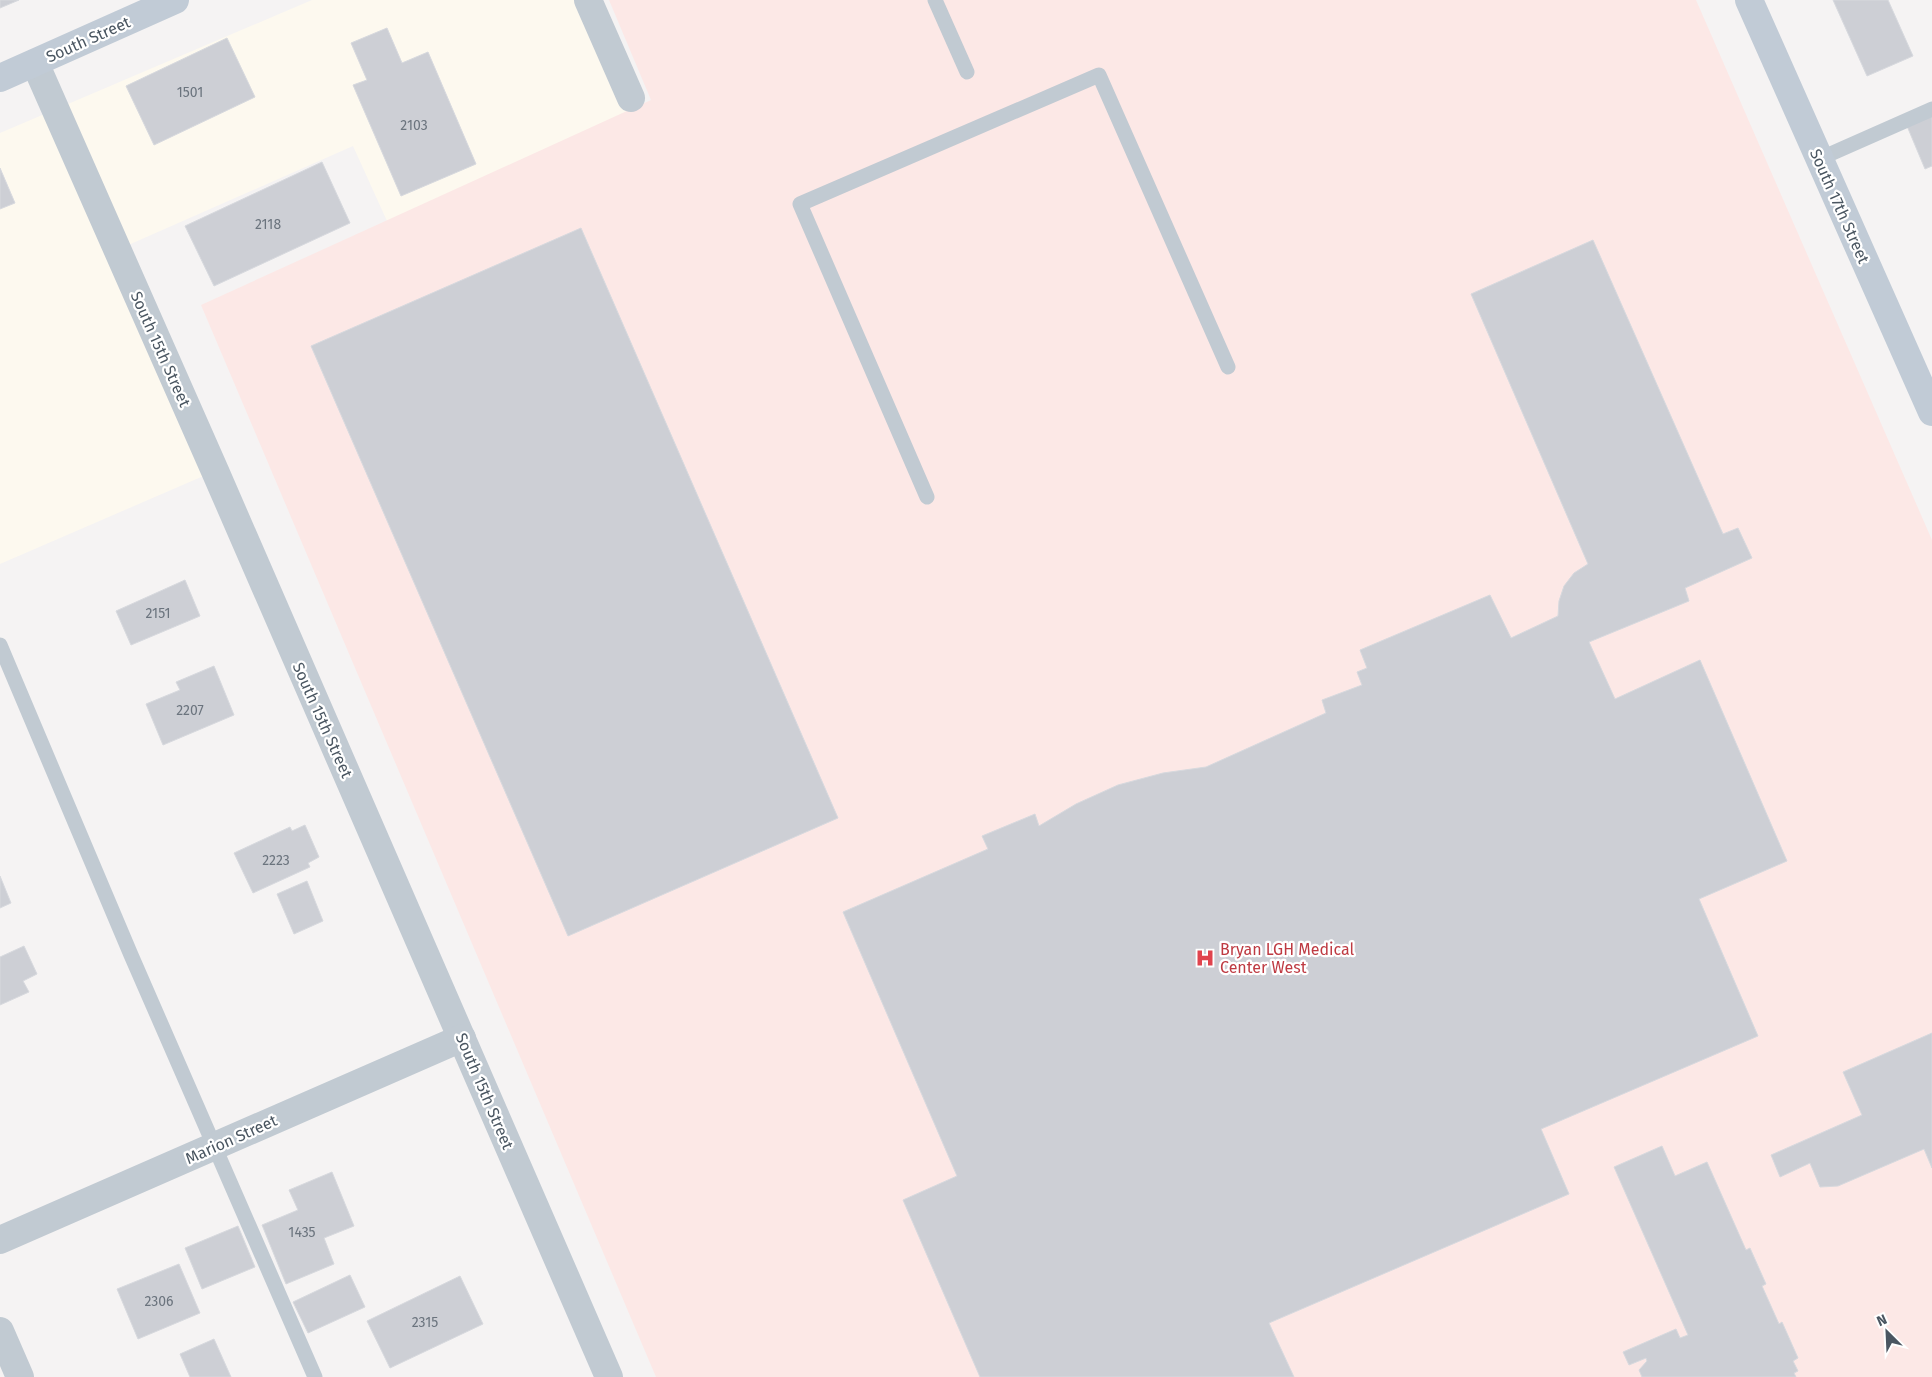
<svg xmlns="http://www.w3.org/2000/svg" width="1932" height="1377" viewBox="0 0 1932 1377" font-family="'Fira Sans',sans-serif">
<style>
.commercial{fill:#fdf9ef}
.medical{fill:#fce8e6}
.building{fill:#cdcfd5;stroke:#d7d9de}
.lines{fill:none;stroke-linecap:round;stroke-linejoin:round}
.service{stroke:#c1cad2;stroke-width:15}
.minor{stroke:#c1cad2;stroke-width:28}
.secondary{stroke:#c1cbd6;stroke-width:28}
.labels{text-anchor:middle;stroke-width:4.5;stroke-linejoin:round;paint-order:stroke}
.number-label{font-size:14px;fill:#6b747e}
.street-label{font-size:16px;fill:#4a5661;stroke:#fff}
.health-label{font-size:16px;fill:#be3a42;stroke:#fff;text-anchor:start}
</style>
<rect width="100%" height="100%" fill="#f5f3f3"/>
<polygon class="commercial" points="312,0 588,0 635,108 387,221 353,146 117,250 215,471 0,564 0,133"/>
<polygon class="medical" points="609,0 1696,0 1932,540 1932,1377 656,1377 201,305 651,100"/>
<g class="building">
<polygon points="0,0 19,0 0,8"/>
<polygon points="1833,0 1888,0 1913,56 1867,76"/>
<polygon points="387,28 402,63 428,52 476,164 401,196 353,85 367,80 351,43"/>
<polygon points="227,38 255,97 154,145 126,86"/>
<polygon points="1932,115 1932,166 1925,169 1907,126"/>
<polygon points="322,162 350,223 214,286 185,226"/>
<polygon points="0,168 15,203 0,209"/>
<polygon points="581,228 838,818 568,936 311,346"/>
<polygon points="1593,240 1723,534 1738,528 1752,558 1685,588 1689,601 1589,642 1615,699 1700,660 1787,861 1699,899 1758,1036 1541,1129 1569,1194 1269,1323 1294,1377 980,1377 903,1200 957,1176 843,912 988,849 982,836 1035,814 1039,826 1076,804 1118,785 1163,773 1206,767 1326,713 1322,700 1362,685 1357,672 1367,668 1360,650 1490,595 1511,638 1558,616 1559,601 1564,586 1574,573 1588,564 1471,294"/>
<polygon points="185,580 200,616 131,645 116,611"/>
<polygon points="214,666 234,715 163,745 146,704 180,690 176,682"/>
<polygon points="305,825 319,857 308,863 310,867 253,893 234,853 290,827 292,831"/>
<polygon points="0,876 11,903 0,908"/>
<polygon points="307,881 323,921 294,934 277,894"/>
<polygon points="24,946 37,974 23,981 29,992 0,1005 0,957"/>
<polygon points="1932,1033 1932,1168 1924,1149 1838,1186 1820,1187 1810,1163 1780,1177 1771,1155 1862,1115 1843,1072"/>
<polygon points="1662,1146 1675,1176 1707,1162 1746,1250 1750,1248 1766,1284 1762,1286 1779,1324 1782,1322 1798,1358 1793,1361 1798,1371 1794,1373 1796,1377 1642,1377 1639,1370 1647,1361 1646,1358 1629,1365 1623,1352 1676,1329 1680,1338 1688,1335 1614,1167"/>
<polygon points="332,1172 354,1226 324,1238 334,1264 286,1284 262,1225 298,1210 289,1190"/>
<polygon points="238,1226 255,1267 202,1289 185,1248"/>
<polygon points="179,1264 200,1313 138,1339 117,1289"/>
<polygon points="350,1275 365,1307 308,1333 293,1302"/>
<polygon points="460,1276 483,1324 390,1368 367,1321"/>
<polygon points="214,1339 231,1377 190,1377 180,1354"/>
</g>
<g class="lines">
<g class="service">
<polyline points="935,0 967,72"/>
<polyline points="1819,159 1932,109"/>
<polyline points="927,497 800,204 1099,75 1228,367"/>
<polyline points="0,645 131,955 315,1377"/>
</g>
<g class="minor">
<polyline points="588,0 631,98"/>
<polyline points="35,63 215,471 609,1377"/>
<polyline points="0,1240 462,1038"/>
<polyline points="0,1331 20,1377"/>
</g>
<g class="secondary">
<polyline points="1749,0 1932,412"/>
<polyline points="0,78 175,0"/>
</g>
</g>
<defs>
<g id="hospital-bare" transform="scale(1.5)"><path d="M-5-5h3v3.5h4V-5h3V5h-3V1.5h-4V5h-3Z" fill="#e0444e" stroke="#fff" stroke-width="2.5" paint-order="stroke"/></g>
</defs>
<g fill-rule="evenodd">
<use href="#hospital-bare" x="1205" y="958"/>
</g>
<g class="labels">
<g class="number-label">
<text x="190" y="97">1501</text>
<text x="414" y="130">2103</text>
<text x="268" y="229">2118</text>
<text x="158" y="618">2151</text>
<text x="190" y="715">2207</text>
<text x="276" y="865">2223</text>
<text x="302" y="1237">1435</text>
<text x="159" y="1306">2306</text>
<text x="425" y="1327">2315</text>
</g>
<g class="street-label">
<text transform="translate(88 39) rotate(-24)" y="6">South Street</text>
<text transform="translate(1840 206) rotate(66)" y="6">South 17th Street</text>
<text transform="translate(161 349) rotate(66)" y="6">South 15th Street</text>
<text transform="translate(323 720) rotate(66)" y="6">South 15th Street</text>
<text transform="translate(485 1091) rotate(67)" y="6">South 15th Street</text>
<text transform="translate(231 1139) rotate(-24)" y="6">Marion Street</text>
</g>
<g class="health-label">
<text x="1220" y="955">Bryan LGH Medical<tspan x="1220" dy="18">Center West</tspan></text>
</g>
</g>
<g transform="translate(1887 1332) rotate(336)" stroke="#ffffff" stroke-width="4" paint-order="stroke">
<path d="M0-4L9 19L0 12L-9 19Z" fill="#4a5661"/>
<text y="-8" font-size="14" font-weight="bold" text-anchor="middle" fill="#4a5661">N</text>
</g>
</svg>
